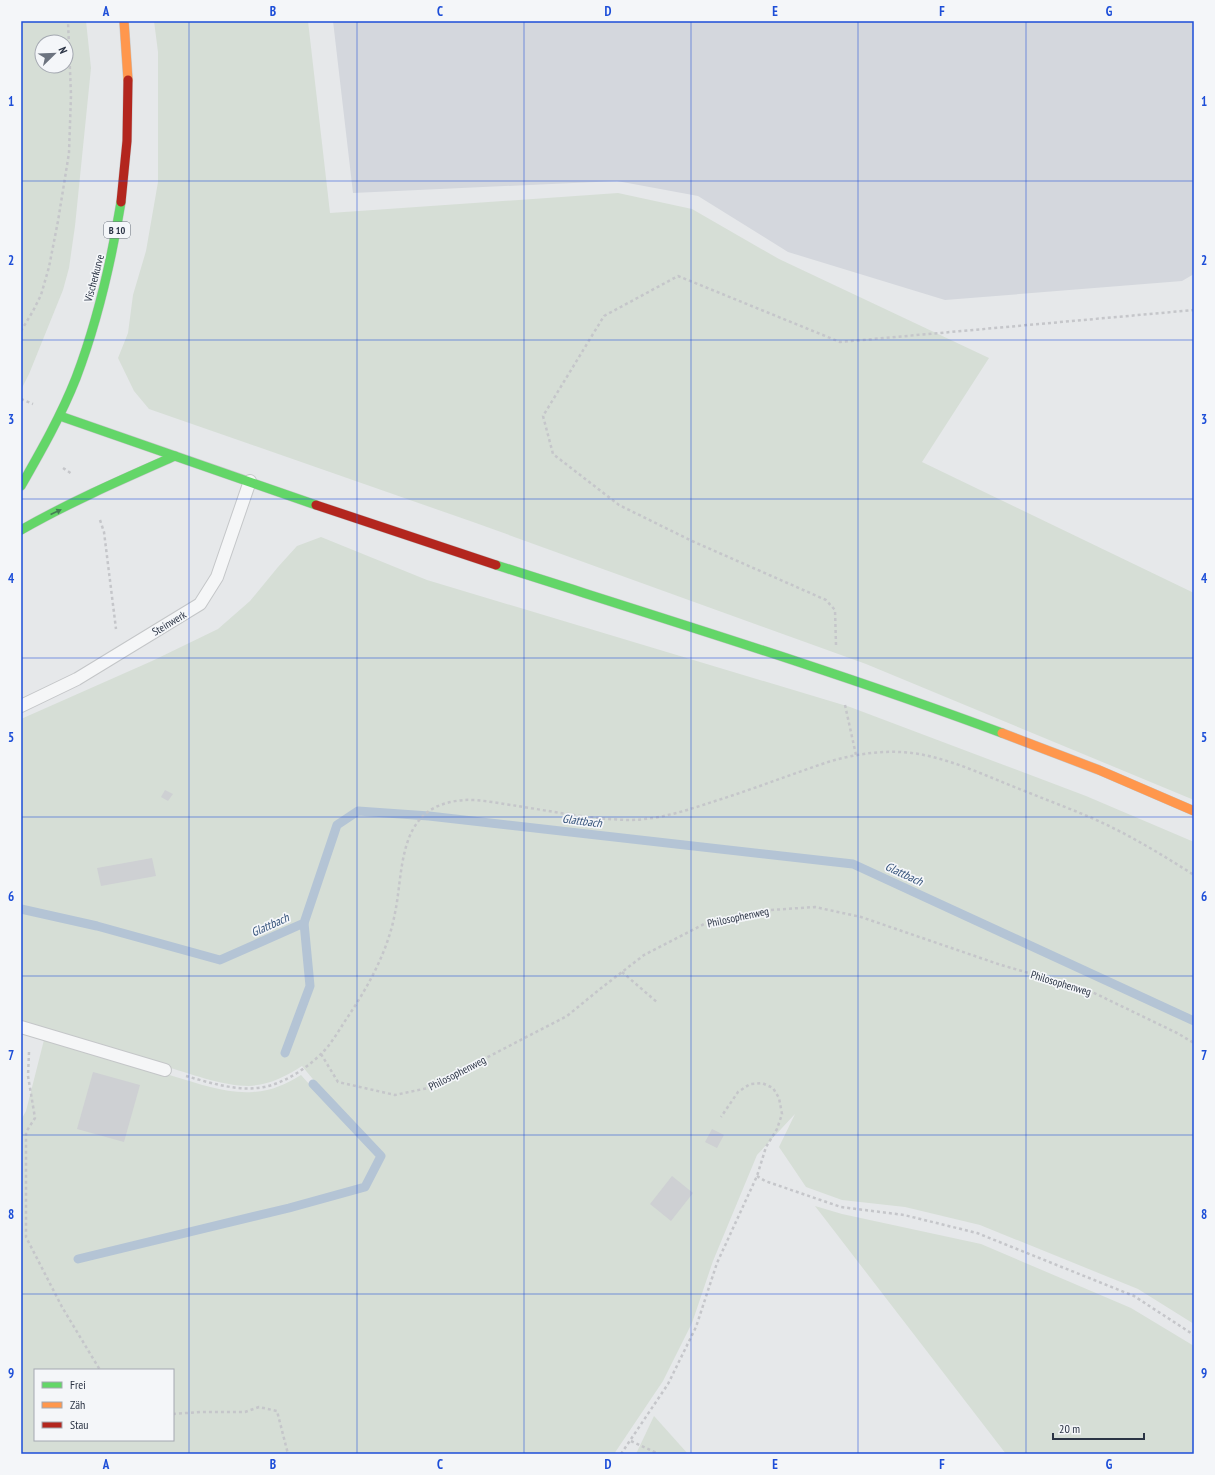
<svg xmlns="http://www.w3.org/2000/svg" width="1215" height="1475" viewBox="0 0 1215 1475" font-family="'PT Sans Narrow',sans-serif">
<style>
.built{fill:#d4d7dd}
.green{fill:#d6ded6;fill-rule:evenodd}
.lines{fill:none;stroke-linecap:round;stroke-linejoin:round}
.stream{stroke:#b4c4d5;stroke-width:9}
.building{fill:#ced0d3}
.lane-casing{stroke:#c4c6c8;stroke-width:14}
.fast-casing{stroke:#c4c6c8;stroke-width:10}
.slow-casing{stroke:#c4c6c8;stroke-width:10}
.jam-casing{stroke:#c4c6c8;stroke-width:10}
.path{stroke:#c5c6ca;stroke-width:2.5;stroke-dasharray:3 3;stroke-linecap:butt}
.lane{stroke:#f5f6f7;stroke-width:12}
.fast{stroke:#63d668;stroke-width:9}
.slow{stroke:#ff974d;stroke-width:9}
.jam{stroke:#b3261e;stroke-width:9}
.oneway{fill:#447d55}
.grid{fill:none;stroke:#1d4ed8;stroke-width:1;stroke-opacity:0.55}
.labels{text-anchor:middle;stroke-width:3.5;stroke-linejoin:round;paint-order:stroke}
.shield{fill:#f4f6f9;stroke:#676e7b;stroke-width:1}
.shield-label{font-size:10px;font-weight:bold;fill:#2b3445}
.street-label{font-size:11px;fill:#2b3445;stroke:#f4f6f9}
.water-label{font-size:12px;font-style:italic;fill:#34527a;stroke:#f4f6f9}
.neatline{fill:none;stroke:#1d4ed8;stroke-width:1.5}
.grid-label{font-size:13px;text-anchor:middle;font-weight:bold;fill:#1d4ed8}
</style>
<rect width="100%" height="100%" fill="#e6e8ea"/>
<polygon class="built" points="333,21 1192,21 1194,26 1194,274 1182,281 945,300 788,252 698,196 617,181 353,193"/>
<g class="green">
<path d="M21 21H86L91 68 75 226 69 268 63 290 29 374 21 390ZM42 42H66V66H42Z"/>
<polygon points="154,21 308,21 330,213 618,193 692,209 779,259 989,358 922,462 1194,593 1194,800 866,664 473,522 149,409 134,391 118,358 128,333 133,295 146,251 158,182 158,52"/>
<path d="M321 537 427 580 850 707 1086 796 1194 842V1324L1138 1289 980 1225 905 1207 842 1200 806 1187 779 1147 795 1114 757 1155 713 1261 692 1323 663 1381 614 1454H21V1120L26 1111 45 1036C89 1049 132 1064 176 1077 200 1084 227 1094 253 1092 272 1091 286 1084 301 1075L310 1085 317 1084 302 1066C285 1077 269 1085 249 1086 221 1086 190 1073 163 1066 116 1052 68 1038 21 1024V719L152 661 218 629 250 601 278 567 297 546ZM35 1370H173V1440H35Z"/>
<polygon points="815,1206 842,1214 981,1244 1131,1308 1194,1346 1194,1454 1006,1454"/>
<polygon points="654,1416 688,1454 636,1454"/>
</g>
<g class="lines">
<g class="stream">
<polyline points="21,909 97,926 220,960 304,923 337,825 358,811 429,816 853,864 1194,1021"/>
<polyline points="285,1053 310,986 304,923"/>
<polyline points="78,1259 289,1208 365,1187 381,1156 313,1084"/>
</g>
</g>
<g class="building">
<polygon points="165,790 173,794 168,801 161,797"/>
<polygon points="152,858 156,876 101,886 97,868"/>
<polygon points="93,1072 140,1085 124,1142 77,1129"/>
<polygon points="712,1129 724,1135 717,1148 705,1142"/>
<polygon points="672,1176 693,1193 671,1221 650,1204"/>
</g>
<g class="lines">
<g class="lane-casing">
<g id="lane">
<polyline points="21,706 77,679 200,604 217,577 250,481"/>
<polyline points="21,1027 165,1070"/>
</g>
</g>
<g class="fast-casing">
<g id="fast">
<polyline points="60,416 316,505"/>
<path d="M21 486C41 451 61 416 76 378 98 320 111 263 121 202"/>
<path d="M21 530C70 502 123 479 175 456"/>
<path d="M496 565C665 619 835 671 1002 733"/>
</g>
</g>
<g class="slow-casing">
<g id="slow">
<polyline points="124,21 128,80"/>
<polyline points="1002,733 1099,770 1194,811"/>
</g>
</g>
<g class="jam-casing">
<g id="jam">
<polyline points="121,202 127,141 128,80"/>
<polyline points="316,505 496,565"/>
</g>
</g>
<g class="path">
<polyline points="21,331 33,311 41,295 49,267 58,221 69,153 71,95 68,21"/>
<polyline points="21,399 33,404"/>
<polyline points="63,468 72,474"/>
<polyline points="100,520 104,532 116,629"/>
<polyline points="836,645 835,610 826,600 692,541 619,505 553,454 543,416 604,316 678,276 840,342 1194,310"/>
<polyline points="845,705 856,755"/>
<polyline points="622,972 658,1003"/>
<polyline points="29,1052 28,1076 35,1118 26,1132 26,1237 62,1307 100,1370"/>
<polyline points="321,1054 338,1082 395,1095 428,1088 567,1016 600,989 644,955 710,921 771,910 815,907 861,917 1001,965 1088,990 1177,1033 1194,1043"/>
<path d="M186 1076C211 1083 238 1092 264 1087 285 1083 307 1068 322 1053 332 1043 339 1030 347 1018 368 987 388 951 395 913 402 880 399 832 429 811 439 804 452 801 464 800 480 799 502 804 518 806 555 812 591 819 628 820 657 820 685 811 712 802 751 790 789 775 828 762 858 753 889 749 919 754 952 760 982 774 1012 786 1039 797 1066 807 1092 818 1128 834 1161 854 1194 875"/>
<polyline points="757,1176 765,1181 841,1207 904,1215 977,1233 1134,1296 1194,1335"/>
<polyline points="173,1414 200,1412 245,1412 259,1407 277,1411 288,1454"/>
<polyline points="631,1441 659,1454"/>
<polyline points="621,1454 668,1384 696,1327 717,1263 757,1176 766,1147 777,1129 782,1114 779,1098 773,1088 762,1083 750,1084 738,1092 721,1117"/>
</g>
<use href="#lane" class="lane"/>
<use href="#fast" class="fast"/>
<use href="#slow" class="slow"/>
<use href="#jam" class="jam"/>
</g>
<defs><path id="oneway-solid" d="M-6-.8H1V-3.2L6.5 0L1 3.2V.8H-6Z"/></defs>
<use class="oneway" href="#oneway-solid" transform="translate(56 512) rotate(-25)"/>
<path class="grid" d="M189 21V1454M357 21V1454M524 21V1454M691 21V1454M858 21V1454M1026 21V1454M21 181H1194M21 340H1194M21 499H1194M21 658H1194M21 817H1194M21 976H1194M21 1135H1194M21 1294H1194"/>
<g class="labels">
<rect class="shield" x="104" y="222" width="26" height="16" rx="3"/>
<g class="shield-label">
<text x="117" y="234">B 10</text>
</g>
<g class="street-label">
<text transform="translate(94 278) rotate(-75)" y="4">Vischerkurve</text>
<text transform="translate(169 623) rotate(-31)" y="4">Steinwerk</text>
<text transform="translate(738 917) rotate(-12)" y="4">Philosophenweg</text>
<text transform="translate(1061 983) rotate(17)" y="4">Philosophenweg</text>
<text transform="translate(457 1073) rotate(-27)" y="4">Philosophenweg</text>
</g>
<g class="water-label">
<text transform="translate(582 821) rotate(7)" y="4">Glattbach</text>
<text transform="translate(904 874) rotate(25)" y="4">Glattbach</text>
<text transform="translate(270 925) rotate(-24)" y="4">Glattbach</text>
</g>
</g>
<rect width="1215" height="1475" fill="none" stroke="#f4f6f9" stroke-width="44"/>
<rect x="34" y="1369" width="140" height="72" fill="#f4f6f9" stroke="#a4a8b1"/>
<rect x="42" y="1382" width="20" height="6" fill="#63d668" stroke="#a4a8b1"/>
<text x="70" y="1389" font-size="12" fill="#2b3445">Frei</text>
<rect x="42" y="1402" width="20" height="6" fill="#ff974d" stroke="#a4a8b1"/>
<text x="70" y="1409" font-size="12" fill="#2b3445">Zäh</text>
<rect x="42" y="1422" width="20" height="6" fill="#b3261e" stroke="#a4a8b1"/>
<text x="70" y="1429" font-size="12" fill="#2b3445">Stau</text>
<g transform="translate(54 54) rotate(67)"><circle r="19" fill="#f4f6f9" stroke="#a4a8b1"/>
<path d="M0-3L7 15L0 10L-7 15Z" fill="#6c737f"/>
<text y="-6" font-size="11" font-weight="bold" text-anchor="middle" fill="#2b3445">N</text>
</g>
<path d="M1053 1433v6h91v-6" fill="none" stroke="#2b3445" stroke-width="2"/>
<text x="1059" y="1433" font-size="12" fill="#2b3445" stroke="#f4f6f9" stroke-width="3" paint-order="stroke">20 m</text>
<rect x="22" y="22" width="1171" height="1431" class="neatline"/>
<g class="grid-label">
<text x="106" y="16">A</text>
<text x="273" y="16">B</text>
<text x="440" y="16">C</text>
<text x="608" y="16">D</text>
<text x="775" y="16">E</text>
<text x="942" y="16">F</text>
<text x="1109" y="16">G</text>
<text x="11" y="106">1</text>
<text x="1204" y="106">1</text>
<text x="11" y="265">2</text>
<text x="1204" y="265">2</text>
<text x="11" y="424">3</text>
<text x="1204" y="424">3</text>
<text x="11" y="583">4</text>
<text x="1204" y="583">4</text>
<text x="11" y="742">5</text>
<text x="1204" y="742">5</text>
<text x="11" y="901">6</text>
<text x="1204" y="901">6</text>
<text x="11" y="1060">7</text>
<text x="1204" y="1060">7</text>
<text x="11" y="1219">8</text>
<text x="1204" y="1219">8</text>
<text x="11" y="1378">9</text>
<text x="1204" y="1378">9</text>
<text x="106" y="1469">A</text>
<text x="273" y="1469">B</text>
<text x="440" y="1469">C</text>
<text x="608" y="1469">D</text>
<text x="775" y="1469">E</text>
<text x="942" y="1469">F</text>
<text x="1109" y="1469">G</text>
</g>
</svg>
